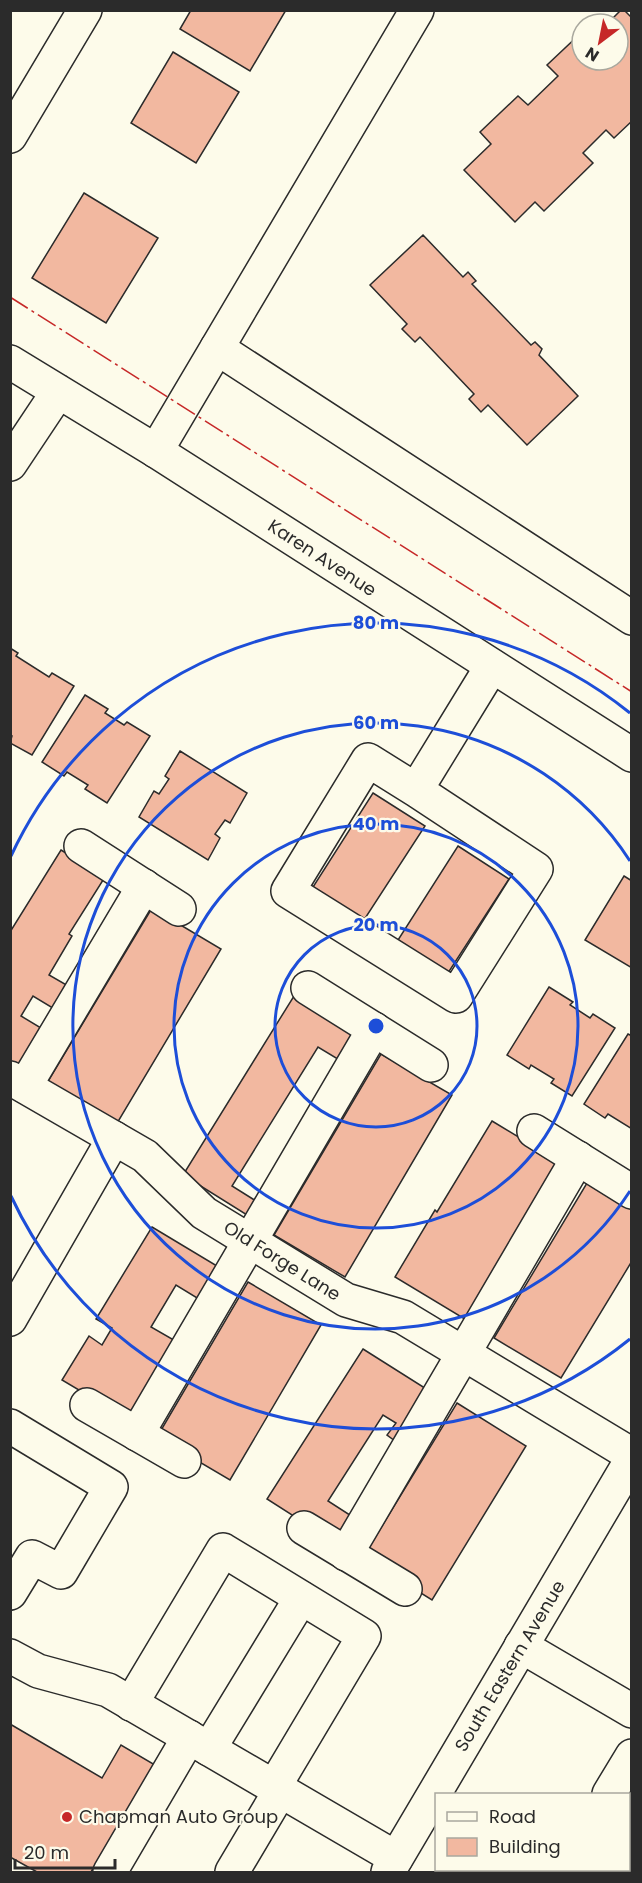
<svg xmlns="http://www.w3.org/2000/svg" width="642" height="1883" viewBox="0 0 642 1883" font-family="Poppins,sans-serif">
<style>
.building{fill:#f2b8a0;stroke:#2b2b2b;stroke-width:1.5}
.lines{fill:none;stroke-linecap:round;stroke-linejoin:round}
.minor-casing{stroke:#2b2b2b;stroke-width:36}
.major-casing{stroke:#2b2b2b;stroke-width:36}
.minor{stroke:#fdfbea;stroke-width:33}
.major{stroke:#fdfbea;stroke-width:33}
.power{stroke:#c62828;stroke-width:1.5;stroke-dasharray:21 4.5 3 4.5;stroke-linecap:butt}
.ring{fill:none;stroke:#1d4ed8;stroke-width:3}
.poi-dot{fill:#c62828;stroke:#fdfbea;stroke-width:2}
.labels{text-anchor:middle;stroke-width:4.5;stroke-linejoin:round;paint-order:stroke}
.street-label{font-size:18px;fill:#2b2b2b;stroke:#fdfbea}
.poi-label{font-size:18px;fill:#2b2b2b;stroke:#fdfbea;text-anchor:start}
.centre{fill:#1d4ed8;stroke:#fdfbea;stroke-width:3}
.ring-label{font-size:18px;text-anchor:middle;font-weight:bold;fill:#1d4ed8;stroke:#fdfbea;stroke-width:4.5;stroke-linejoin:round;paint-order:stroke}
</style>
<rect width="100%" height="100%" fill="#fdfbea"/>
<g class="building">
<polygon points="191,10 286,10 250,71 180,29"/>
<polygon points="621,10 624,10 632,18 632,121 614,138 606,130 583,153 593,163 544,211 535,202 515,222 464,170 491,144 480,132 518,96 528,105 558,76 547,65 582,32 582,60 618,60 618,24 607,24"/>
<polygon points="173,52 239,92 196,163 131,123"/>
<polygon points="84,193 158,238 106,323 32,278"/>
<polygon points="423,235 463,277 468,272 476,281 472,284 531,345 535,342 542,349 539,355 578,396 527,445 488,405 481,412 469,399 474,394 420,337 415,342 402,329 407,324 370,285"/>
<polygon points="10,648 18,653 16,656 49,677 52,673 74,686 32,755 10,743 12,736 10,735"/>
<polygon points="85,695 108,709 105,713 124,725 127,722 150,736 107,803 85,789 88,785 67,772 64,776 42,762"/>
<polygon points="180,751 247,793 230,823 225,820 215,834 220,838 208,860 139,817 154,791 159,794 169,779 165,776"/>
<polygon points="373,793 425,826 364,920 313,887"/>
<polygon points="458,846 509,879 448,973 398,940"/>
<polygon points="61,850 105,877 69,934 72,936 49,975 70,987 56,1010 33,996 21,1016 46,1031 21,1072 10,1066 10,932"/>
<polygon points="624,876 632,881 632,968 585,940"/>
<polygon points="152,908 221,949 113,1130 44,1088"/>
<polygon points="549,987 573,1002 570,1005 590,1018 593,1014 615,1028 572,1096 551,1083 554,1079 531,1065 529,1069 507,1055"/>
<polygon points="294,996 357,1036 341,1061 318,1047 232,1186 256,1201 247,1215 183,1175"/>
<polygon points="628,1034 632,1036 632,1129 608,1114 605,1118 584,1104"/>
<polygon points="381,1054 452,1095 345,1277 274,1235"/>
<polygon points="492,1121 563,1164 468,1321 395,1277 435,1210 437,1212"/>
<polygon points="587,1183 632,1209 632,1261 561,1378 494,1338"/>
<polygon points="152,1227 222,1269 202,1301 176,1285 151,1327 179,1343 131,1421 62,1380 89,1336 102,1345 112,1328 96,1319"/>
<polygon points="248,1282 321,1325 230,1480 157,1437"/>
<polygon points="363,1349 428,1390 395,1441 387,1435 396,1423 383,1415 328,1501 353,1517 336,1543 267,1499"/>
<polygon points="457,1403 526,1446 432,1600 363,1557"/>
<polygon points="10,1724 102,1778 121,1745 155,1765 91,1872 37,1872 10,1857"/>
</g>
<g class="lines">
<g class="minor-casing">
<g id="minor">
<polyline points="10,136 85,10"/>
<polyline points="217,348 632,618"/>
<polyline points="10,362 156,451 632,755"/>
<polyline points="156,451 417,10"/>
<polyline points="10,464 58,392"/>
<polyline points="416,790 536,869 456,996 288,891 368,760 416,790 492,666"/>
<polyline points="81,846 179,909"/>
<polyline points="308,988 431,1065"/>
<polyline points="10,1078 145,1156 204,1213 346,1300 403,1317 632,1455"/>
<polyline points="25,1086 144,886"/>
<polyline points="534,1131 632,1192"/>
<polyline points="10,1319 114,1138"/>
<polyline points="87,1405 184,1461"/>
<polyline points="10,1426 111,1487 61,1572 32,1557 10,1593"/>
<polyline points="137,1434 374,1029"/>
<polyline points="304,1528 405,1589"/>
<polyline points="346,1554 578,1158"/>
<polyline points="521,1646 632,1711"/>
<polyline points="10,1656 38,1671 108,1690 396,1858"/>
<polyline points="131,1704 223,1550 364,1636 274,1787"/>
<polyline points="209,1749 301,1598"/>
<polyline points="609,1794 632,1756"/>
<polyline points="110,1872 189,1737"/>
<polyline points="232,1872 280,1791"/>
<polyline points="563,1872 565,1870"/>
</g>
</g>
<g class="major-casing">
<polyline id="major" points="388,1872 632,1459"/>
</g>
<use href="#minor" class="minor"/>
<use href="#major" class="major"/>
<polyline class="power" points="10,297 632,692"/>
</g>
<g class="ring">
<circle cx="376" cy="1026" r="101"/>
<circle cx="376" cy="1026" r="202"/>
<path d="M630 1191A303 303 0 1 1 630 861"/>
<path d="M630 1339A403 403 0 0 1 11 1196M11 856A403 403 0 0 1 630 713"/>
</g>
<circle class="poi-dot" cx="67" cy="1817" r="6"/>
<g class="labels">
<g class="street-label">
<text transform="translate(322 558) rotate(33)" y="6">Karen Avenue</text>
<text transform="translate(282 1261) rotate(32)" y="6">Old Forge Lane</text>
<text transform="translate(510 1666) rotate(-59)" y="6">South Eastern Avenue</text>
</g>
<g class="poi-label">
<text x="79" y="1823">Chapman Auto Group</text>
</g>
</g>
<circle cx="376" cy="1026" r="9" class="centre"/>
<g class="ring-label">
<text x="376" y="629">80 m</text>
<text x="376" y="729">60 m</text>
<text x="376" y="830">40 m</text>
<text x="376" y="931">20 m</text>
</g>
<rect width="642" height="1883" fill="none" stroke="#2b2b2b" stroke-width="24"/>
<rect x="435" y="1793" width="195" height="78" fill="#fdfbea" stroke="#a9a89e" stroke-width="1.5"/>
<rect x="447" y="1812" width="30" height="9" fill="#fdfbea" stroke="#a9a89e" stroke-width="1.5"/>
<text x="489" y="1823" font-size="18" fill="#2b2b2b">Road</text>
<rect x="447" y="1838" width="30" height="18" fill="#f2b8a0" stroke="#a9a89e" stroke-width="1.5"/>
<text x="489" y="1853" font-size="18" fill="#2b2b2b">Building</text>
<g transform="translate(600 42) rotate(212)"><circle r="28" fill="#fdfbea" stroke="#a9a89e" stroke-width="1.5"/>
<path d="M0-4.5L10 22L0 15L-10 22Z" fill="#c62828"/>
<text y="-9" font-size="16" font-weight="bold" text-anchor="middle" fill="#2b2b2b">N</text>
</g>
<path d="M15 1859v9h100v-9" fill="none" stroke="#2b2b2b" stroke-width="3"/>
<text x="24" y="1859" font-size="18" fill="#2b2b2b" stroke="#fdfbea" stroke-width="4.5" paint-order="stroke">20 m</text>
</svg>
